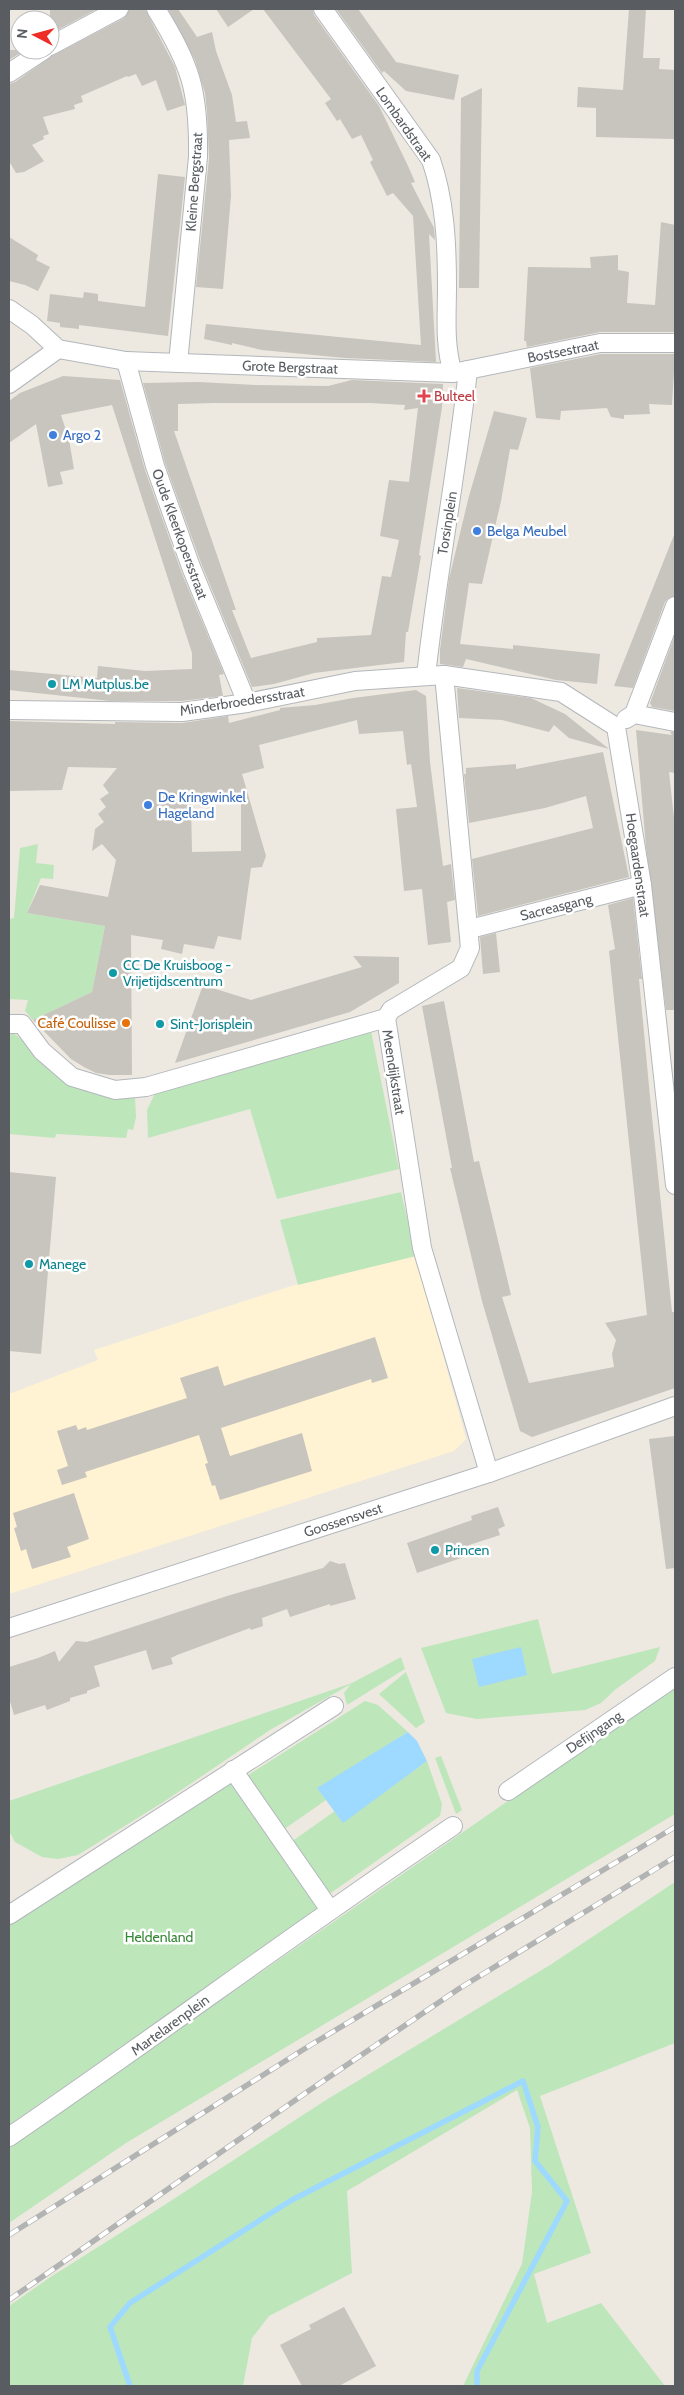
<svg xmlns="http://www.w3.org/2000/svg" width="684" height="2395" viewBox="0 0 684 2395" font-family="Cabin,sans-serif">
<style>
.commercial{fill:#fff3d3}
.green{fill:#bde6bb}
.water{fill:#9ed9ff}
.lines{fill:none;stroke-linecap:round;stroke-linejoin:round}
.stream{stroke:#9ed9ff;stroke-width:5.5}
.building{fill:#c8c4be;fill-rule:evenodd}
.minor-casing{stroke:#b3b7bc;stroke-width:20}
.minor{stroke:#fff;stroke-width:18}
.rail-casing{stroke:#b2b3b3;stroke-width:5.5}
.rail{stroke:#fff;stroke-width:4;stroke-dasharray:11;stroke-linecap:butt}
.health-dot{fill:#e0444e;stroke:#fff;stroke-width:2}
.shop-dot{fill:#3f7fe0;stroke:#fff;stroke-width:2}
.culture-dot{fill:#0f9aa8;stroke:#fff;stroke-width:2}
.food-dot{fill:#e8710a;stroke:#fff;stroke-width:2}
.labels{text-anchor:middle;stroke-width:5;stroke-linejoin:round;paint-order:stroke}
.street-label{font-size:14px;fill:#595d62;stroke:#fff}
.health-label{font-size:14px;fill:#be3a42;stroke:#fff;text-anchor:start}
.shop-label{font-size:14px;fill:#366cbe;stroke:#fff;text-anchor:start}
.culture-label{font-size:14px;fill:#0d838f;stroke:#fff;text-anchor:start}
.food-label{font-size:14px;fill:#c56008;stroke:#fff;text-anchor:end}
.park-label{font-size:14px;fill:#338733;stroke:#fff}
</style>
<rect width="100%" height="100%" fill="#ede9e0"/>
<polygon class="commercial" points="416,1256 466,1439 454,1451 9,1594 9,1394 98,1360 94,1350 291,1286"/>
<g class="green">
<polygon points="38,844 36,863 54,865 53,879 41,878 27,913 105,926 92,992 33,1020 25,1011 28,1000 9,999 9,919 14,918 20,848"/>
<path d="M9 1031C21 1036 28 1049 37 1057 67 1087 93 1096 135 1096L136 1117 133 1130 128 1129 126 1138 56 1134 55 1138 9 1134Z"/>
<polygon points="371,1031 399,1169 277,1199 250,1109 148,1138 147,1110 157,1089"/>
<polygon points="401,1192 416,1256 298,1285 280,1220"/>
<polygon points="538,1619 552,1674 660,1647 655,1661 616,1689 601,1703 585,1710 477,1719 446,1713 421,1648"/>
<polygon points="401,1657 405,1669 347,1705 344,1693 351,1684 270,1730 165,1801 78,1855 58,1859 42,1857 15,1842 9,1831 9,1801 352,1683"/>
<polygon points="406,1672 425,1722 416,1728 379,1694"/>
<polygon points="675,1685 675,1814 126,2143 9,2223 9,2147"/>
<polygon points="365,1701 378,1705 408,1732 318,1789 326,1800 283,1830 245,1777"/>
<polygon points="441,1756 462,1810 456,1814 435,1758"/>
<polygon points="427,1761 442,1804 440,1816 328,1895 291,1842 335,1811 343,1822"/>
<polygon points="230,1780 318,1910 9,2125 9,1922"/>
<polygon points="675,1882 675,2043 540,2096 591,2253 534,2274 547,2323 601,2303 665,2386 463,2386 522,2264 532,2192 530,2128 517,2090 347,2191 352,2273 269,2316 252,2338 243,2386 9,2386 9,2306 52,2276 152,2213 326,2100 550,1965"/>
</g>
<g class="water">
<polygon points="521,1647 527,1675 479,1687 472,1659"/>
<polygon points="408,1732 417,1741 427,1761 343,1823 317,1788"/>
</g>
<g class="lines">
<polyline class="stream" points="130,2386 110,2327 130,2303 290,2201 523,2081 538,2127 535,2161 567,2201 477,2371 477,2386"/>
</g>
<g class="building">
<polygon points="50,9 97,9 50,34"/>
<polygon points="130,9 145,9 175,67 185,105 167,111 156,80 142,86 136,74 128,77 127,76 81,96 83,102 74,105 75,109 43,117 49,134 43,136 44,139 32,145 44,161 24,172 16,173 9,161 9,84 15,82 52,56 124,18"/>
<polygon points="168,9 178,9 197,37 212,32 216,51 232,95 236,122 247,121 250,138 229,140 231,196 223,289 196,287 209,158 207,112 205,93 195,60"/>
<polygon points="216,9 254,9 228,27"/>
<polygon points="263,9 313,9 314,15 379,106 408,166 415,182 411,183 434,228 435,240 429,234 436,362 345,358 262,350 232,343 232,345 204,339 206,324 421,345 413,216 393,193 387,196 370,162 373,160 361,135 352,139 340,119 337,121 325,103 331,99"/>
<polygon points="336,9 358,9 396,62 459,75 454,100 406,91 384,71 382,73"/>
<polygon points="629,9 646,9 643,58 660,58 659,69 675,70 675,139 596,137 596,108 577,107 578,87 623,90"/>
<polygon points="9,50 25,50 9,60"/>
<polygon points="482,88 479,288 459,288 461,98"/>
<polygon points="158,174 185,177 168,336 79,325 79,329 60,327 60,323 47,321 50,294 83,298 84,292 98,294 98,301 145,307"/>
<polygon points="661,222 675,225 675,332 600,332 527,347 526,341 524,341 528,267 591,268 590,257 618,255 618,270 629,272 627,303 655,305"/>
<polygon points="9,237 38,255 36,260 50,267 38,291 25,285 9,281"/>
<polygon points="601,354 675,354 672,405 649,404 650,414 624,415 624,419 611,417 607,408 561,411 560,420 536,418 530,368"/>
<polygon points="63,376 120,380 145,470 181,571 224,674 219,675 223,696 181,701 110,701 9,690 9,670 97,678 98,666 145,671 192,669 192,653 112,405 61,415 69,440 74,469 60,472 63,484 48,487 36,424 9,443 9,401 20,393"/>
<path d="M352 380 443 384 442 407 419 555 421 556 408 632H406L404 662 314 673 274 684 252 687 201 563 165 463 143 383 199 382 255 385 328 386ZM215 403H370L405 405 404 410 418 408 409 482 389 480 380 536 399 540 391 577 382 576 371 635 317 638V642L251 658 232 610H236L174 431H178V404Z"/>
<polygon points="494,411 527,418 518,450 510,449 501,501 482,584 469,583 460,644 513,649 513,645 600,654 597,684 556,680 466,659 463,667 440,664 440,650 449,579 469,496"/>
<polygon points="674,535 675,596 669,598 665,602 633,688 614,686"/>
<polygon points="675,635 675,711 652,707 650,703"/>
<polygon points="457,688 531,698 565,714 609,749 569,738 554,725 549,732 502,720 459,718"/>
<path d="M416 690 426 696 430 762 443 866 451 864 455 900 447 902 451 942 428 945 422 889 404 891 396 809 417 807 411 764 407 765 403 731 359 734 357 720 259 745 264 768 242 774 266 856 262 867 251 868 241 940 218 936 214 949 184 944 182 954 161 949 163 940 131 935 132 1075H110L96 1073 84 1067 71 1059 33 1020 92 992 105 926 27 913 40 885 108 897 116 860 102 844 92 851 95 829 104 822 98 814 106 807 100 799 109 793 103 785 117 768 68 767 62 790 9 791V721L115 724V722L182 723 228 716 229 723 280 710V708L315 705 353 698ZM191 803H241V851L192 852Z"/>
<polygon points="636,730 672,735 670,732 675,732 675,773 669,772 675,827 675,1010 666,1010 646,847"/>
<polygon points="603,752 629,877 478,916 472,859 593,828 586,796 545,808 469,823 464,774 466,774 466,768 516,764 516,769"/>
<polygon points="633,898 642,979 639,979 650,1097 672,1312 675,1312 675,1388 532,1437 520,1431 482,1301 450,1168 452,1168 422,1006 444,1001 474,1162 479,1161 511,1295 502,1297 529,1383 614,1367 612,1354 616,1340 605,1323 647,1315 609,951 615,949 608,905"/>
<polygon points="496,933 500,972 483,974 480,937"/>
<polygon points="353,956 399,957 399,983 350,1012 175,1063 203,985 251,1000 362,967"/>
<polygon points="9,1172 56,1177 41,1354 9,1351"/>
<polygon points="375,1337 388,1378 372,1383 371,1379 221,1428 230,1456 302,1433 312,1471 220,1500 215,1485 212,1486 205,1464 208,1463 199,1435 85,1472 87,1477 62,1485 57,1470 68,1466 57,1431 76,1425 78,1430 86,1427 87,1430 187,1398 180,1378 218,1366 224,1386"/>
<polygon points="675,1436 675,1568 666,1569 649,1439"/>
<polygon points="74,1493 89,1539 67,1547 71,1557 32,1569 26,1549 21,1551 14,1528 17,1527 13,1513"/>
<polygon points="498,1507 505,1526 498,1529 500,1535 460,1548 464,1557 417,1573 407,1543 472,1520 471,1516"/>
<polygon points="330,1561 339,1564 345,1563 356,1599 330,1606 330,1604 290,1617 287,1609 262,1618 263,1626 251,1630 250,1628 177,1655 171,1658 173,1664 152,1670 146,1650 94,1666 100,1686 87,1691 87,1693 70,1698 70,1701 47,1710 45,1705 14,1715 9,1698 9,1667 38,1658 55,1651 59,1662 76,1641 87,1642 227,1596 323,1568"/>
<polygon points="344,2307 376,2366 339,2386 302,2386 280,2345 311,2329 309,2325"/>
</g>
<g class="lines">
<g class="minor-casing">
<g id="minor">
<path d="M156 9C191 66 199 90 198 157L178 363"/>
<path d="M323 9 431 160C445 200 447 244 447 286 447 316 444 345 453 373"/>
<polyline points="50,46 119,9"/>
<polyline points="9,73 44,50"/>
<polyline points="9,309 32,325 58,349 126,361 152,362 453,373 600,343 675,343"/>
<polyline points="126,361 155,466 191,567 247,703"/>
<polyline points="9,384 58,349"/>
<polyline points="444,675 470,948 461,968 391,1010 386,1018 422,1248 489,1473"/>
<path d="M426 676C437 574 457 473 468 370"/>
<polyline points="9,710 182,712 247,703 355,681 444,675 561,692 616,727 642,885 675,1185"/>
<polyline points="634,714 675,606"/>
<polyline points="626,719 634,714 675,722"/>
<polyline points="470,929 642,885"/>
<polyline points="9,1024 22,1024 42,1051 72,1077 115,1090 146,1087 386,1018"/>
<polyline points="9,1628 489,1473 675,1406"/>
<polyline points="233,1770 330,1910"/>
<polyline points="508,1791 675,1677"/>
<polyline points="9,1915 334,1706"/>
<path d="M9 2137C158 2035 303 1927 453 1826"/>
</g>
</g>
<use href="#minor" class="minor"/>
<g class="rail-casing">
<g id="rail">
<polyline points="9,2235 309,2046 675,1827"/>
<polyline points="9,2300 307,2092 460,1988 675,1857"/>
</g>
</g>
<use href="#rail" class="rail"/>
</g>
<path class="health-dot" d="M421.5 388.5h5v5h5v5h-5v5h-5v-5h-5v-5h5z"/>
<g class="shop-dot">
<circle cx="53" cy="435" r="5"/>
<circle cx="477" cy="531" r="5"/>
<circle cx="148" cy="805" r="5"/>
</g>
<g class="culture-dot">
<circle cx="52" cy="684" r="5"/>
<circle cx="113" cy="973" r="5"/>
<circle cx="160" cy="1024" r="5"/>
<circle cx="29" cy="1264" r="5"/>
<circle cx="435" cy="1550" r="5"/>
</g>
<circle class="food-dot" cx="126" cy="1023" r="5"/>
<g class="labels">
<g class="street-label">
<text transform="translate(404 124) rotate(55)" y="5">Lombardstraat</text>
<text transform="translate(194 182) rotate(-86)" y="5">Kleine Bergstraat</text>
<text transform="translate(563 351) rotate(-11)" y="5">Bostsestraat</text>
<text transform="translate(290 367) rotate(2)" y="5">Grote Bergstraat</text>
<text transform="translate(447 523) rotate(-81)" y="5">Torsinplein</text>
<text transform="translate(180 534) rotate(70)" y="5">Oude Kleerkopersstraat</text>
<text transform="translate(242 701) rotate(-9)" y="5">Minderbroedersstraat</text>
<text transform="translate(638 865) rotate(82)" y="5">Hoegaardenstraat</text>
<text transform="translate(556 907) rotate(-14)" y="5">Sacreasgang</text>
<text transform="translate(394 1072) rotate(81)" y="5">Meendijkstraat</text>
<text transform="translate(343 1520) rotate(-18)" y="5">Goossensvest</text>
<text transform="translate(594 1732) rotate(-34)" y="5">Defijngang</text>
<text transform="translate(170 2025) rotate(-36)" y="5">Martelarenplein</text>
</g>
<g class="health-label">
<text x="434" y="401">Bulteel</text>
</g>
<g class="shop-label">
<text x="63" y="440">Argo 2</text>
<text x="487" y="536">Belga Meubel</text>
<text x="158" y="802">De Kringwinkel<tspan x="158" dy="16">Hageland</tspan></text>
</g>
<g class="culture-label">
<text x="62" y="689">LM Mutplus.be</text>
<text x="123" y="970">CC De Kruisboog -<tspan x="123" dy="16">Vrijetijdscentrum</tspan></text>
<text x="170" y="1029">Sint-Jorisplein</text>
<text x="39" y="1269">Manege</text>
<text x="445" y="1555">Princen</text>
</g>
<g class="food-label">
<text x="116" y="1028">Café Coulisse</text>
</g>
<g class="park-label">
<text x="159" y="1942">Heldenland</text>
</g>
</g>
<rect width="684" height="2395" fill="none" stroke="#595d62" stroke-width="20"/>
<g transform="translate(35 35) rotate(276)"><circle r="24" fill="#ffffff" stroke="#bdbec0"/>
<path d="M0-4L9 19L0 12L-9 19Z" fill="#ed2d26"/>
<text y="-8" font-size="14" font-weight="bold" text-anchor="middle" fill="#595d62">N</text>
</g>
</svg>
